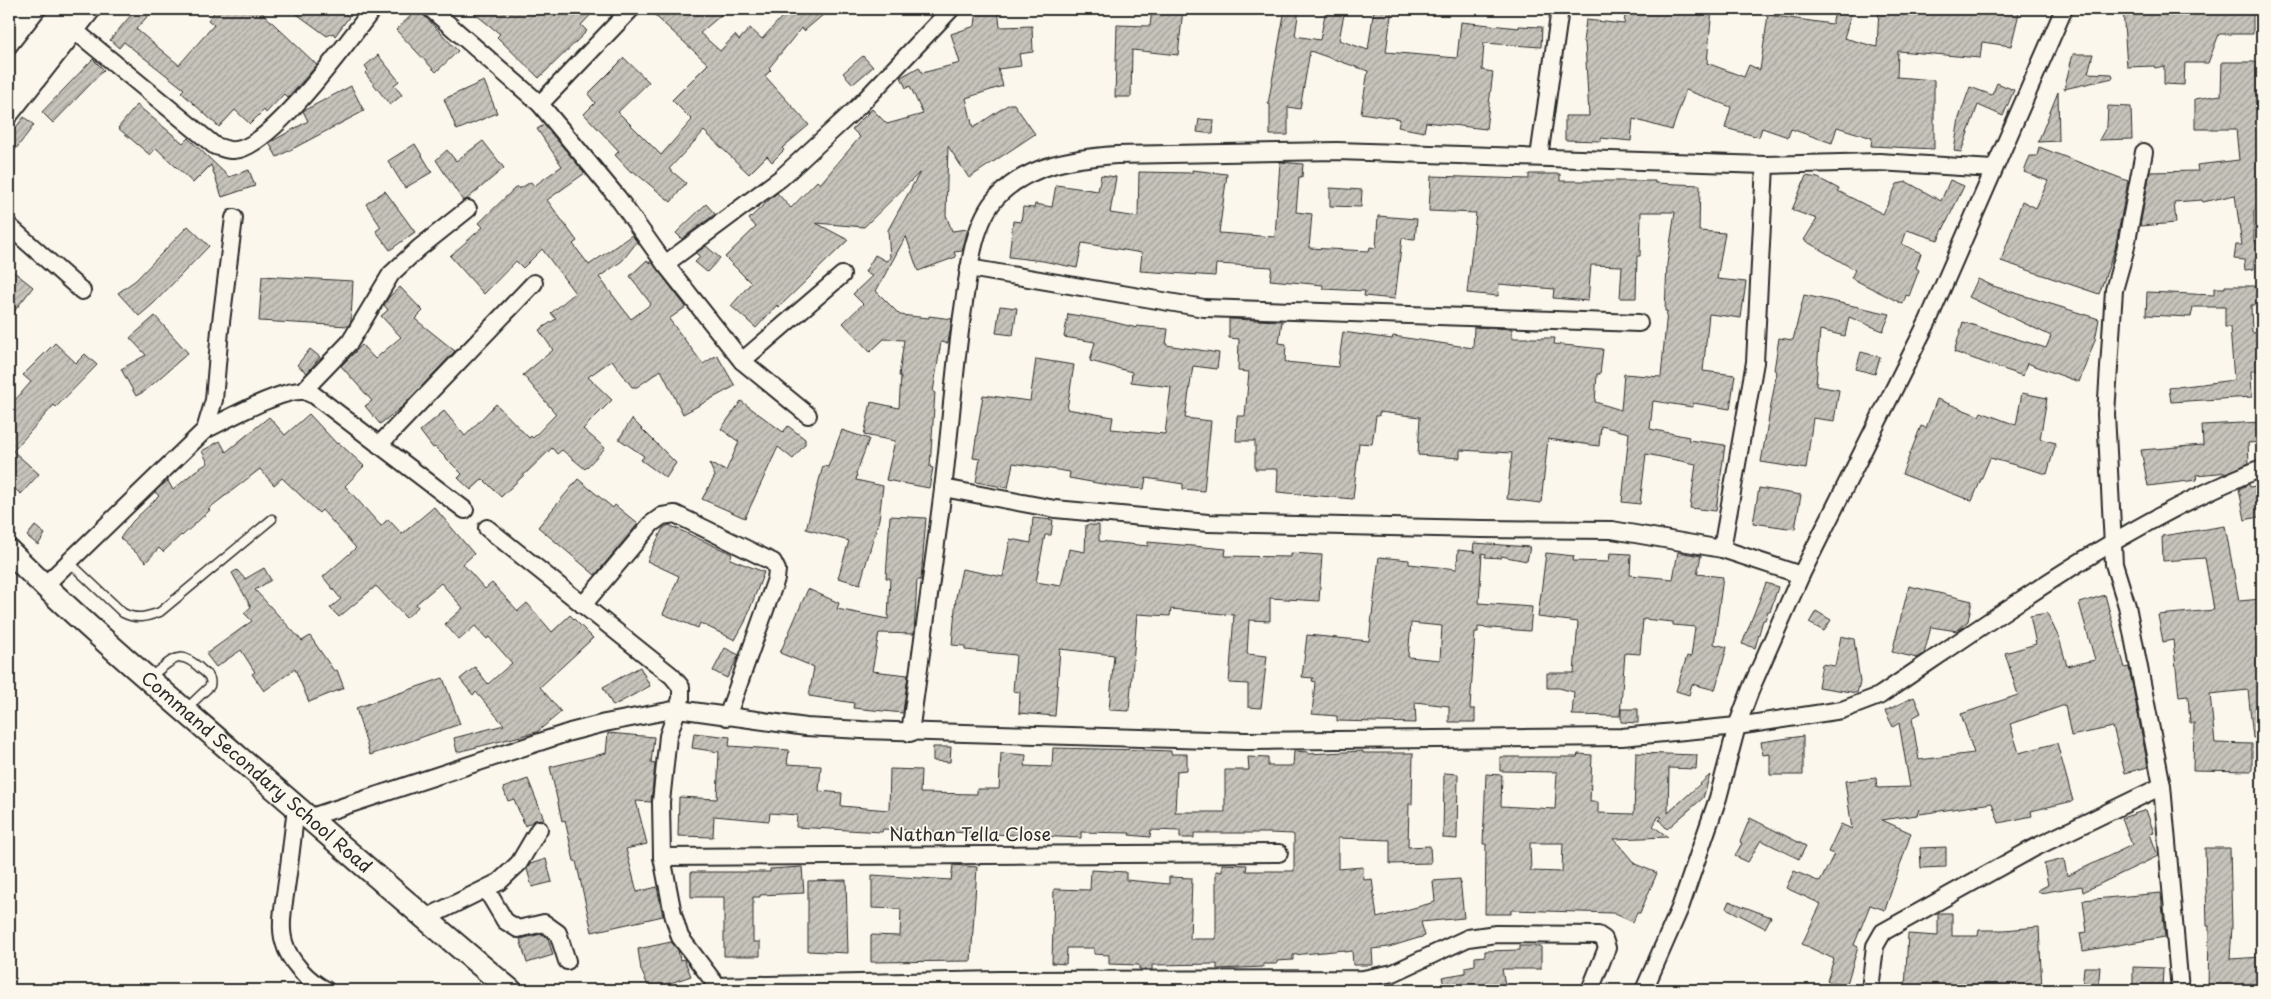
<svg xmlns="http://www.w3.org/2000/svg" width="2271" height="999" viewBox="0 0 2271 999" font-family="'Playpen Sans',sans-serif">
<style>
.building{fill:url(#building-hatch);stroke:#2b2b2b;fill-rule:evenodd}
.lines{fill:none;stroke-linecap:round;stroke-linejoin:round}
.lane-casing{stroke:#2b2b2b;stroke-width:11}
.street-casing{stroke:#2b2b2b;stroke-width:20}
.secondary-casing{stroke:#2b2b2b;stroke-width:26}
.lane{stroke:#fbf7ec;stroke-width:8}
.street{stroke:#fbf7ec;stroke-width:16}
.secondary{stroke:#fbf7ec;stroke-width:22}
.labels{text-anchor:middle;stroke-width:4;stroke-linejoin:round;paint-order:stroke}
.street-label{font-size:18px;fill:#2b2b2b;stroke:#fbf7ec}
</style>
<defs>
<pattern id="building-hatch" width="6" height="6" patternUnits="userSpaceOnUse" patternTransform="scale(1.25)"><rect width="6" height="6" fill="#c7c4bc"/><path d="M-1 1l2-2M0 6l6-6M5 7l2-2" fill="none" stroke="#a29f99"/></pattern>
</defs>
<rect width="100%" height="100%" fill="#fbf7ec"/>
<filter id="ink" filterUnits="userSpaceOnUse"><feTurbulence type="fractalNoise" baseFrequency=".02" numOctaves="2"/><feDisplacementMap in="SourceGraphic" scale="10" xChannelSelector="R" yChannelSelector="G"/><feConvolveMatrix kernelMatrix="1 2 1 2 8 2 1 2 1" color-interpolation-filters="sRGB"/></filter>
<g filter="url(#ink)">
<g class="building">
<polygon points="136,9 154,9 136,29 179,65 214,25 208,20 217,9 258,9 317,65 288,98 284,94 266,113 264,110 250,124 235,110 219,127 181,92 184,89 124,42 119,48 110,40"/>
<polygon points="290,9 338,9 349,17 335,36 333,33 327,36"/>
<polygon points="418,9 458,51 436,72 396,30"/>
<polygon points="469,9 596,9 581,25 587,31 539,78 497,37 500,34"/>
<polygon points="648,9 728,9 700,33 720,51 735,35 739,40 750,28 762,39 789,9 830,9 804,31 801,28 769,68 771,70 765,76 809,125 782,148 784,150 772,162 767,156 749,174 704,131 669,169 686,183 671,202 633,171 631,172 615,155 619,151 584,114 595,103 588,94 624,58 649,82 618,112 661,155 692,120 672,100 708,64"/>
<polygon points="977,9 998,9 1000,27 1032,26 1033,52 1019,54 1021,66 998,69 1003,86 966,98 973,128 1009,104 1014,104 1035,134 969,178 948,146 946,215 952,231 968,229 962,251 954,252 956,257 918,271 906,236 876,291 900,315 929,318 929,316 952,319 948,343 941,342 933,392 935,392 930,467 933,468 929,488 886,480 895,441 864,435 871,402 899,408 901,376 899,376 904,340 884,339 870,352 843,323 863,304 853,294 872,276 865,272 875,255 886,261 890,258 888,230 920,172 864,227 816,223 848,240 779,307 777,305 756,328 731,306 751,283 725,257 756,227 749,219 770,199 777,193 791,208 817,181 820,184 860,137 852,129 872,109 887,124 923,114 910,86 906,88 901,77 919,67 922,73 960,63 951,34 975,26"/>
<polygon points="1152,9 1183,9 1178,55 1132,50 1131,97 1115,97 1117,25 1150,26"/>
<polygon points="1285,9 1299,9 1295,36 1320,40 1326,9 1345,9 1339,40 1368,50 1374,9 1392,9 1386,52 1457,58 1461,22 1519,28 1519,26 1542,27 1541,47 1484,43 1482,70 1493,72 1486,129 1426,122 1424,132 1398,127 1400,119 1361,113 1368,71 1310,51 1300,109 1288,107 1288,135 1270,135 1270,104 1268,104"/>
<polygon points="1626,9 1712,9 1707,63 1744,77 1749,65 1760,70 1768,15 1832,24 1836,9 1853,9 1844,38 1877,47 1879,9 2020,9 2011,46 1982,42 1980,58 1898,51 1897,77 1934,80 1934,149 1871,146 1872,138 1837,127 1832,143 1791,129 1788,137 1762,128 1759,137 1725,128 1731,107 1686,90 1672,130 1633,119 1631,141 1601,138 1601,141 1565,140 1565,116 1589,116 1585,42 1583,42 1586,20 1624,24"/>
<polygon points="2123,9 2253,9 2253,34 2219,34 2208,63 2185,63 2184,85 2164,84 2164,66 2155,68 2154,66 2127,67"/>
<polygon points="2073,54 2093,54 2088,73 2112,74 2113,78 2064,89"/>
<polygon points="378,55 399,81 394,85 402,95 390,105 365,73 368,70 365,66"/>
<polygon points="863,56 873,67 853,84 843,73"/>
<polygon points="93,59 104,70 53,123 42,112"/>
<polygon points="2222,62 2262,62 2262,209 2254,210 2254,241 2262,241 2262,261 2254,260 2254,269 2245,270 2244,260 2234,259 2236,245 2242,245 2235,195 2203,202 2202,200 2174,202 2176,223 2140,226 2150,172 2198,171 2197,165 2239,160 2236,129 2195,129 2195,99 2221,95"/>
<polygon points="484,81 497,113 457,130 444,99"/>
<polygon points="1997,83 2014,90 2003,116 1978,105 1961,152 1954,151 1959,118 1970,87 1992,95"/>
<polygon points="351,86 364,111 277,157 269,143 308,121 303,111"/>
<polygon points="2058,92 2059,141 2038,142"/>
<polygon points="137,105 183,143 188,138 229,177 249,170 255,186 222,197 211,165 193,183 156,148 150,155 118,128"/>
<polygon points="2108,106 2131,107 2132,139 2099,140 2107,126"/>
<polygon points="24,117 34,125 9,158 9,136"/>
<polygon points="1199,119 1214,120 1213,134 1197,132"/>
<polygon points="544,125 585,173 547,200 577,241 573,244 589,265 632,235 637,242 622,261 599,277 631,319 651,304 630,276 647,260 649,263 651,261 686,307 669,319 703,364 717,355 735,386 683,414 661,370 637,387 632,387 612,360 588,377 612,400 583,429 605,448 585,469 562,450 557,454 552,448 501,497 483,479 471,490 458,478 462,474 435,447 433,448 420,431 444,411 465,436 496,404 529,438 531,436 533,438 556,414 523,375 553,350 539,330 556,319 551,313 575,293 542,249 523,268 516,261 484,294 450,256 483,227 479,223 517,186 519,189 531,182 534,186 562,166 537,129"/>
<polygon points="483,141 504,168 467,199 463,201 436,160 447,150 456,161"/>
<polygon points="415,144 432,172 405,188 388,161"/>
<polygon points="2039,147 2128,181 2115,249 2099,294 2001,261 2022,201 2036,208 2048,181 2024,172 2030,156 2037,156"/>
<polygon points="1280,162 1303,164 1302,177 1299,177 1296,212 1312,214 1309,248 1369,251 1370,247 1376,248 1378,216 1417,219 1415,239 1402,238 1395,299 1364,296 1365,291 1323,289 1323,285 1270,280 1272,267 1216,264 1215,276 1140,271 1142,253 1082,243 1077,268 1043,261 1009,257 1013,221 1021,222 1023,207 1034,208 1035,204 1052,207 1056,185 1098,191 1101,175 1116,177 1110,213 1138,217 1139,172 1192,173 1192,170 1227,174 1219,233 1275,237"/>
<polygon points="1529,174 1560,174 1560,181 1655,181 1655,183 1700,185 1699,231 1725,233 1717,279 1746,282 1741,318 1709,314 1703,371 1735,375 1730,409 1693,403 1692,407 1653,401 1650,429 1689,437 1688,440 1725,445 1716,511 1690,508 1696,464 1646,454 1640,504 1622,502 1629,433 1601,426 1599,446 1548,439 1541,503 1507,499 1512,453 1460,450 1460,458 1418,455 1420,417 1379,412 1379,416 1376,416 1372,444 1359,443 1353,499 1277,492 1278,469 1255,469 1255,441 1236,441 1237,416 1245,416 1249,372 1238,371 1239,339 1229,338 1229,319 1282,321 1279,343 1286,344 1285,362 1338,367 1343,332 1392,339 1393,336 1473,348 1474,327 1512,329 1512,338 1555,338 1554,344 1603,349 1600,374 1597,374 1595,402 1621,410 1624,374 1661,377 1667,311 1665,311 1667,264 1675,212 1641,212 1640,256 1637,256 1636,298 1620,298 1622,266 1591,265 1588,301 1553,298 1554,289 1499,284 1498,296 1467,293 1476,213 1429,211 1431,176 1529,179"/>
<polygon points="1806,176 1818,178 1839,189 1838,191 1883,214 1897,184 1907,182 1941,201 1950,180 1964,186 1938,240 1907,230 1902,244 1921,253 1916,268 1919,270 1909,296 1906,295 1903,304 1851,278 1855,270 1804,240 1817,219 1792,210"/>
<polygon points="1330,188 1362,190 1361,207 1330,206"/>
<polygon points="385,191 415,232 390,250 376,231 381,227 366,204"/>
<polygon points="706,204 715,214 682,239 676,233"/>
<polygon points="188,226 209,246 153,304 139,316 118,293 136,280"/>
<polygon points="706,246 720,258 707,272 695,262 700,257 696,253"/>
<polygon points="9,268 33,287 9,318"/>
<polygon points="262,276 353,281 351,321 348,326 259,321"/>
<polygon points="1978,279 1993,286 2099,319 2095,340 2079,382 2027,363 2023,376 1954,352 1963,322 2046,348 2051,336 1969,297"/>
<polygon points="2225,286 2262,286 2262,305 2251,305 2252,333 2262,332 2262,370 2251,371 2252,397 2171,402 2169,388 2234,380 2230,327 2225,327 2225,307 2193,307 2191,317 2146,315 2147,292 2214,295 2214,288 2225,288"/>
<polygon points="400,287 423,311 415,319 455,351 403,406 380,424 365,406 372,401 341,366 362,345 375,359 401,337 381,316 388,310 384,305 389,297"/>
<polygon points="1804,295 1890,314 1883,331 1849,317 1845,336 1820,330 1816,386 1839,390 1834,421 1813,418 1806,469 1761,462 1777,371 1774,370 1779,338 1793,340"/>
<polygon points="1000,306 1017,308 1013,335 996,333"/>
<polygon points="1068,314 1105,320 1137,328 1137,326 1168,329 1166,345 1219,353 1217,369 1193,366 1185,418 1211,421 1204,491 1183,489 1183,484 1146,478 1144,489 1119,487 1069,478 1070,472 1013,463 1008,488 976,482 980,459 973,458 983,395 1030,401 1036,359 1074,365 1067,409 1113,417 1111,429 1165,434 1171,387 1131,382 1132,372 1090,361 1095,342 1064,337"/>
<polygon points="155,316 188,353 145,391 136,396 121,369 146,355 130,338"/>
<polygon points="55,343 76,363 85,354 97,365 56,407 54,405 13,451 39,474 21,494 9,484 9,407 31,382 23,375"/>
<polygon points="310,349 320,357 307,373 297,365"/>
<polygon points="1861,352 1880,357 1875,374 1856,369"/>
<polygon points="2022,393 2047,398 2040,439 2056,443 2047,474 1990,458 1972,501 1902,474 1921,426 1926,428 1937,399 1979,416 1981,412 2016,425"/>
<polygon points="741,401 783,432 788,426 805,439 805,444 793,459 778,447 745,518 702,499 715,476 709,463 726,471 739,442 721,429"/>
<polygon points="309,414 337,444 339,443 364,466 345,486 381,526 388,519 402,534 434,507 474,554 463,564 485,589 492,583 518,611 527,603 552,632 570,615 593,638 540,687 561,712 537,732 457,752 454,738 504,725 476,692 473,695 460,679 475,667 488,684 512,663 489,637 487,639 475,626 459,640 445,624 463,608 441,583 416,604 418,607 406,618 376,586 339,617 330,608 341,599 323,577 356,548 322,510 319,513 282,478 274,485 260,469 208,509 210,510 182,536 181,535 163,552 159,548 146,562 120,538 133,521 159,496 155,492 161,486 168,481 173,490 195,471 208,463 202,451 220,441 226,452 269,417 285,435"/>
<polygon points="632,419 676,463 666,478 641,460 644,456 619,439"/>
<polygon points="2262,422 2262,442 2248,443 2249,463 2229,472 2196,475 2197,480 2148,486 2141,450 2203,445 2202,425"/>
<polygon points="842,430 869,439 856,474 857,475 856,480 883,486 879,519 860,584 838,578 849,541 806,529 823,466 828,467"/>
<polygon points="578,479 613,508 615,505 638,524 595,575 538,527"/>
<polygon points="2249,484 2250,487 2262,485 2262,516 2245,520 2239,489"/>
<polygon points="1759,488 1801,495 1795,529 1753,523"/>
<polygon points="890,516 926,518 921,580 917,580 914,634 879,633 872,671 908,675 903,713 853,708 854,703 809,696 814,667 780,653 808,589 839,603 837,609 888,619 890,578 886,578"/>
<polygon points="1033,518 1053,520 1051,535 1045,535 1036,582 1061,586 1069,549 1085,552 1086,525 1099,525 1099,541 1148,546 1148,542 1226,549 1225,556 1291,557 1291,553 1322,555 1319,601 1270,598 1270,621 1249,620 1247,654 1267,656 1261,708 1248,707 1248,684 1229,683 1234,615 1171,609 1170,616 1137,614 1129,711 1109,710 1114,655 1060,649 1055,716 1019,713 1020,692 1013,691 1016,655 965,650 965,646 952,645 956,597 962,569 1003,577 1010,539 1031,543"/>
<polygon points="669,525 732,554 730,559 764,572 745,622 735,640 700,623 698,628 663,614 679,576 647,561 663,528"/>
<polygon points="35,526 45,534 38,545 27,536"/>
<polygon points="2225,526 2239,601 2262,599 2262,737 2253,738 2248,690 2210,694 2215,743 2252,744 2252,771 2193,770 2194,723 2190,723 2188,696 2179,697 2173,640 2163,642 2158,615 2214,610 2205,558 2163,561 2162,536"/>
<path d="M1474 543 1530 547 1527 561 1501 556V558L1485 557 1486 554 1482 553 1479 603 1532 607 1530 631 1478 627V632H1475L1470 709H1475V722H1449V706L1415 702 1416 723 1337 721V716L1312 714 1315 682 1312 681 1313 678 1302 677 1307 635 1369 641 1379 557 1409 560V564L1457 569 1458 550 1476 552H1473ZM1411 623 1442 626 1440 660 1408 657Z"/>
<polygon points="1678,552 1701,556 1697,574 1723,577 1714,644 1727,647 1715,690 1692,684 1689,695 1676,691 1687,656 1691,657 1695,627 1673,625 1673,622 1643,619 1640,654 1625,653 1620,716 1572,715 1574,692 1559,688 1547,688 1547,673 1574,673 1578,622 1538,617 1546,553 1574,556 1573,561 1609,562 1610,553 1631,554 1630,575 1673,579"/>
<polygon points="264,568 271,580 255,590 302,641 310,636 334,671 337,670 344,688 309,702 295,669 264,691 252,674 255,672 241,650 216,667 206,654 252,621 244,613 251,607 232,573 237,570 245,579"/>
<polygon points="1766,583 1778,587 1770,612 1768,611 1765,620 1763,620 1755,648 1742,644"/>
<polygon points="1909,586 1972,601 1968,621 1957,631 1931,627 1924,654 1917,658 1892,652"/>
<polygon points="2105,595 2125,668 2129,667 2148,767 2125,773 2113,727 2071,736 2065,705 2010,724 2019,753 2057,743 2073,801 2031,811 2032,816 1999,823 1992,803 1920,814 1919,809 1917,815 1882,820 1911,833 1885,910 1870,905 1854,945 1858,947 1846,987 1827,981 1834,959 1802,944 1821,904 1786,888 1794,871 1820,882 1834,854 1828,852 1841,824 1852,829 1845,781 1876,778 1877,788 1910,787 1899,723 1893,727 1885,711 1914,697 1921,713 1912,718 1919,760 1974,753 1961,714 2018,695 2005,653 2036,644 2030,616 2047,613 2059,638 2067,666 2095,660 2079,603"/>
<polygon points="1816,611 1831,620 1824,631 1809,623"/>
<polygon points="1841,636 1854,639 1860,682 1857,693 1818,687 1822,664 1835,666"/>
<polygon points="725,648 739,655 727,678 713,671"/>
<polygon points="640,667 650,686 613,706 603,687"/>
<polygon points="443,678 460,724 370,755 356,708"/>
<polygon points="1621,709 1638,709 1638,723 1621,722"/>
<polygon points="608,733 654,737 651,763 655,764 651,802 636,801 647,844 626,849 637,892 657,887 663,916 592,932 576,861 574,861 565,820 562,821 550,767 606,753"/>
<polygon points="694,733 730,737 729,746 789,750 787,764 821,766 819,791 842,793 841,806 889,810 890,769 921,770 920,793 977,794 977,789 999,789 1001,753 1026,755 1025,766 1052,767 1053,748 1146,750 1171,751 1171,754 1187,754 1187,770 1177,771 1175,812 1225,812 1225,770 1249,770 1248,757 1268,758 1268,766 1293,766 1294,751 1308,752 1308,754 1363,751 1363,753 1413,753 1412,804 1409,804 1408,847 1430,846 1431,863 1390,864 1390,840 1338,838 1338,869 1363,867 1364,880 1372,879 1377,918 1435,902 1433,881 1460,879 1464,918 1421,922 1425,936 1389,947 1372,949 1373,965 1353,965 1352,951 1344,952 1344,950 1293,955 1293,960 1277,961 1277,964 1263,964 1263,967 1217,969 1217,964 1152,965 1152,970 1148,970 1139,969 1139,965 1109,964 1109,955 1094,954 1094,948 1067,948 1066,964 1052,963 1054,889 1090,890 1091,870 1126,872 1126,880 1169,884 1169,877 1192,878 1190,939 1216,939 1216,871 1222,872 1222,864 1247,865 1246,871 1294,871 1294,836 1293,834 1269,833 1194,833 1194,838 1180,838 1180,831 1151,830 1150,837 1129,835 1130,833 1081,832 1081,838 883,829 882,832 796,827 797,815 770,813 769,821 714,816 713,837 678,836 679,797 717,799 719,752 692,748"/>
<polygon points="1803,736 1803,775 1770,775 1770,754 1763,755 1761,742"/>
<polygon points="933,747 951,747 950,762 933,761"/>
<path d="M1636 753 1697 755 1696 769 1669 768 1668 813 1710 775 1703 798 1667 829 1659 820 1662 817 1659 816 1653 826 1668 837 1614 839 1635 864 1657 873 1640 913H1637L1633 922 1613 913 1511 910V914H1485L1486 844H1483L1486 774 1502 775 1501 806 1555 809 1557 772 1500 771V757H1577L1578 754 1592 755 1590 802H1598V813L1634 814ZM1530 843H1563L1562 872 1531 871Z"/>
<polygon points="1444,773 1458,774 1457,839 1443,838"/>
<polygon points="528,779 544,819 535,820 525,826 514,799 508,801 503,788"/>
<polygon points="2146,810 2154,833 2150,834 2158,856 2083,892 2082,886 2040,893 2038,890 2048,885 2044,864 2064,859 2067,876 2132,845 2122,818"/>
<polygon points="1750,818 1806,846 1799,859 1761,840 1748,862 1735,856 1742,843 1740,842"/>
<polygon points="1946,847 1946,867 1921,868 1920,848"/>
<polygon points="2205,848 2230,848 2232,926 2230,959 2262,957 2262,990 2208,990 2209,926 2207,926"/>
<polygon points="546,859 552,882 532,887 527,869 530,864"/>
<polygon points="953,865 977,867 971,961 871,962 871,935 900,936 901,909 872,908 872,875 951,880"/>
<polygon points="802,867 804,893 760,895 760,897 753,897 753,942 760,942 760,956 724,956 724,897 691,897 691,872 770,872 770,869"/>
<polygon points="846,880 848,953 808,951 808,881"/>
<polygon points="2161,893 2165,937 2083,951 2080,933 2087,932 2083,900"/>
<polygon points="1729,901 1771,917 1765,928 1726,908"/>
<polygon points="1938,913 1952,913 1952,936 1978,936 1979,930 2004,930 2039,927 2042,990 1905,990 1908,934 1938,936"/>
<polygon points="542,934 548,938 553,955 527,963 520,939"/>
<polygon points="671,942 678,950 680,960 684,959 691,976 650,990 641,970 638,949"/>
<polygon points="1520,946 1541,946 1541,969 1502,969 1506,990 1445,990 1442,977 1465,973 1465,967 1475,965 1475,957 1485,956 1485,951 1520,950"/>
<polygon points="2084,967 2100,967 2098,990 2082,990"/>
<polygon points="2133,967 2163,968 2162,990 2133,990"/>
</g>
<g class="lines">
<g class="lane-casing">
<g id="lane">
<path d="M68 561 123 613C137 620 146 617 160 612L272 519"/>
<path d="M150 677C174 660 177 647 202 670 208 675 212 678 210 686L187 708"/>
</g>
</g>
<g class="street-casing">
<g id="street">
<polyline points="431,9 540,104 618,198 665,264 742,361 808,415"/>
<path d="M73 29 215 146C221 147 228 151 234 150 270 150 350 38 373 9"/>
<polyline points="540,104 631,9"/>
<polyline points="2144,152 2125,251 2114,290 2106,414 2114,564 2127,606 2162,786 2180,990"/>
<polyline points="1539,157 1560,9"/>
<path d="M234 218 220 330 214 400 205 430C226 420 281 389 303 391 306 391 310 394 314 395L465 510"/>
<polyline points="9,226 82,291"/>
<polyline points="665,264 781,178 859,106 951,9"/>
<polyline points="969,268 1204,308 1639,323"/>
<polyline points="742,361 842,275"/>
<polyline points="303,391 350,342 391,274 419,248 468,209"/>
<polyline points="379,445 534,283"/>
<polyline points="943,488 1055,509 1208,523 1481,529 1612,530 1722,549 1801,575"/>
<polyline points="487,528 672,676 681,687 681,699 668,736 661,802 662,857 673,914 680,937 720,990"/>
<polyline points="1722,549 1755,362 1765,165"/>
<polyline points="44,586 205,430"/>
<polyline points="583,605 651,524 662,516 675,514 773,562 777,570 776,579 727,717"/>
<path d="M910 733C921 652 933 570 943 489 950 431 954 373 962 316 968 279 971 225 997 197 1027 165 1074 158 1116 155L1337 151 1765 165 1879 162 1993 169"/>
<path d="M296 807C293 834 290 861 286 888 284 904 279 925 284 942 289 961 308 981 326 990"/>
<path d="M308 818 570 732 605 723 678 709 806 727 862 730 1245 741 1622 737 1737 726 1842 710 1879 696C2002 613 2124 523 2262 468"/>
<polyline points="662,857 1279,853"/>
<polyline points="486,889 505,921 518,929 544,923 558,933 567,961"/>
<polyline points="424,919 499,882 519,863 539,829"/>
<polyline points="715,986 999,980 1363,979 1393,973 1468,938 1496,934 1598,935 1604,939 1607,948 1590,990"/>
<polyline points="1644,990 1680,908 1718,798 1737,726 1752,686 1801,575 1928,321 2064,9"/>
<polyline points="1870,990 1875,946 1883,932 2034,848 2162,786"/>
</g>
</g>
<g class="secondary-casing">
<g id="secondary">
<polyline points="9,79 64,9"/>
<polyline points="9,111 89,9"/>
<path id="s1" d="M9 551C81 623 160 689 237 756 328 834 418 913 510 990"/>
</g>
</g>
<use href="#lane" class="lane"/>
<use href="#street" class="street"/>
<use href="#secondary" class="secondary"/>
</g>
</g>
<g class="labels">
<g class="street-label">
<text dy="6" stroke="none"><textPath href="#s1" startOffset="332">Command Secondary School Road</textPath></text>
<text x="970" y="841">Nathan Tella Close</text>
</g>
</g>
<rect width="2271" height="999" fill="none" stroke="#fbf7ec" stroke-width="30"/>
<rect x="15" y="15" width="2241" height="969" fill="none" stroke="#2b2b2b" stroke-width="2" filter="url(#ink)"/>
</svg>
